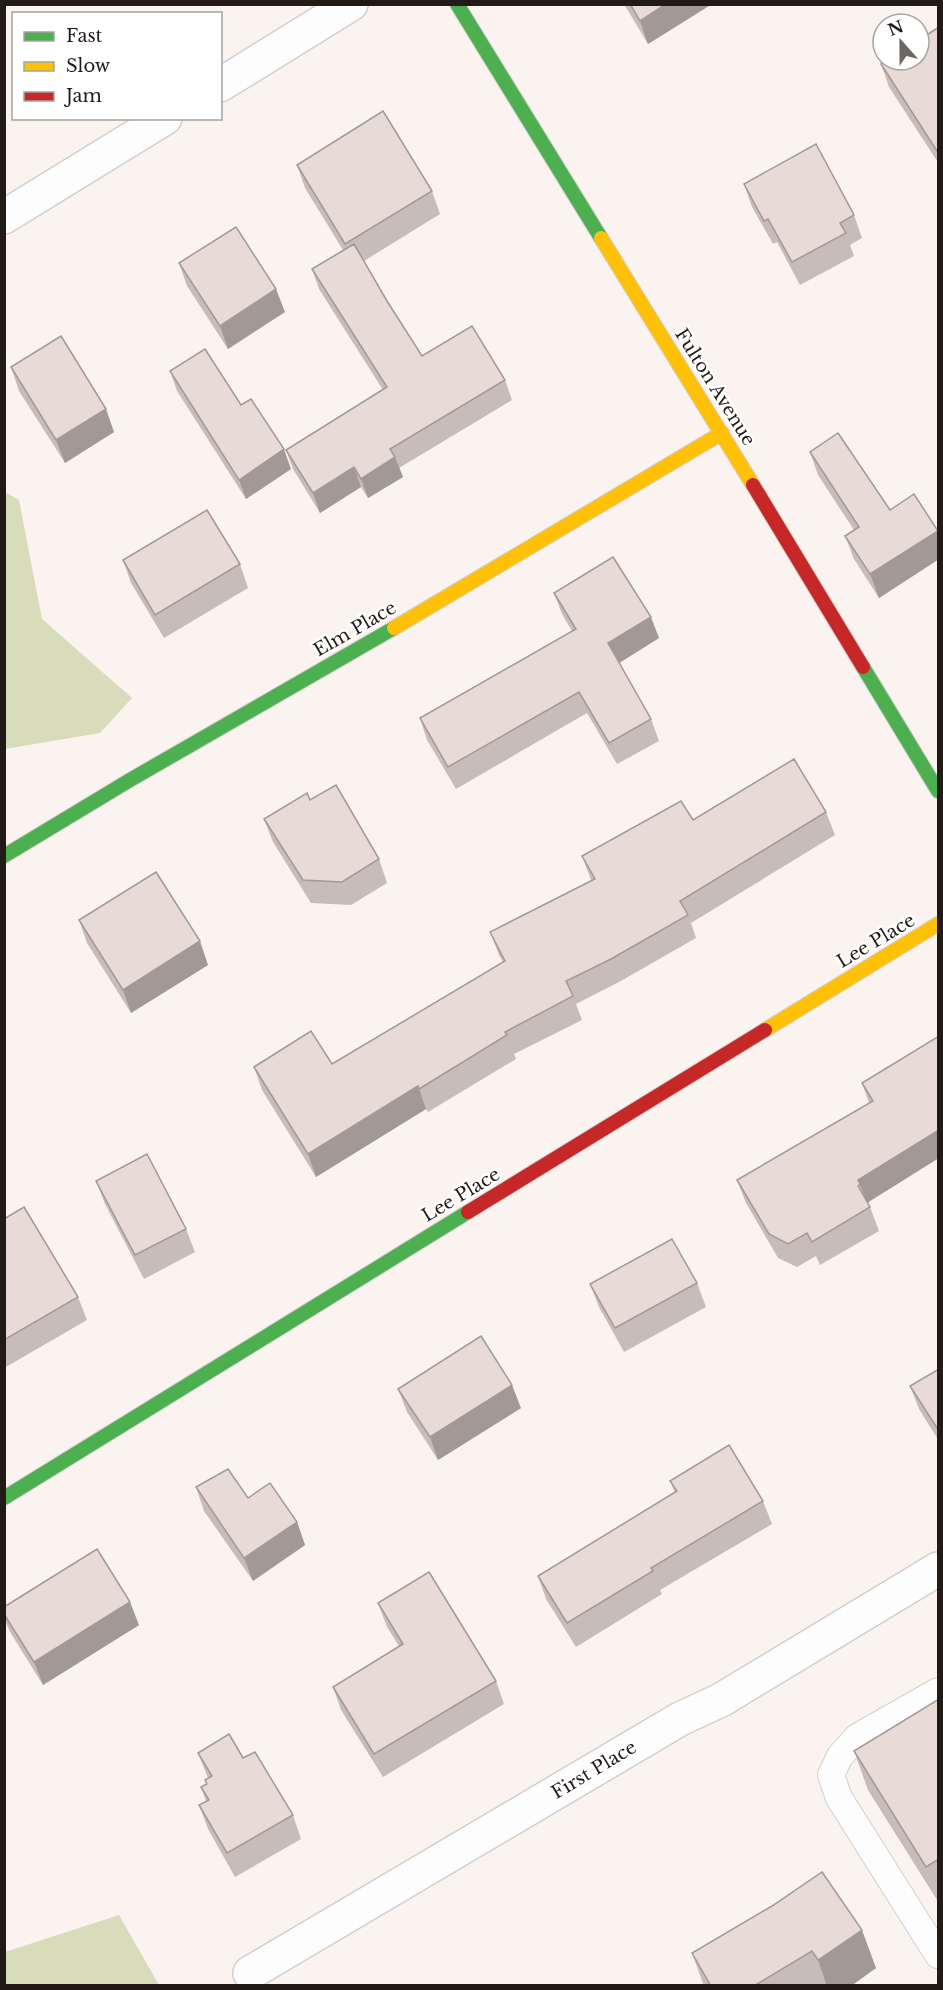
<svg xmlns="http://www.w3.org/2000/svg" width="943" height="1990" viewBox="0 0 943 1990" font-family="'Libre Baskerville',serif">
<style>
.forest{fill:#d9dcbb}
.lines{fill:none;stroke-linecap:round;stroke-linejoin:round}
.lane-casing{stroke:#d5cecb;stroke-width:28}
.street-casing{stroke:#d5cecb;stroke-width:36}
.fast-casing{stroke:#d5cecb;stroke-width:16}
.slow-casing{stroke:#d5cecb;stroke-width:16}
.jam-casing{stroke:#d5cecb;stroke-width:16}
.lane{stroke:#fefdfd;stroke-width:26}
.street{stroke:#fefdfd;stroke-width:33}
.fast{stroke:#4caf50;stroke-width:14}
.slow{stroke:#ffc107;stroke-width:14}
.jam{stroke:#c62828;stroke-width:14}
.wall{fill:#c8bcb8}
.shaded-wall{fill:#a29996}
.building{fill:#e8dbd6;stroke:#a29996;stroke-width:1.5}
.labels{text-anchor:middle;stroke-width:5;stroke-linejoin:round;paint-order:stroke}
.street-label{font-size:18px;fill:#211a17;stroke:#fff}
</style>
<rect width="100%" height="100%" fill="#faf3f0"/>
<g class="forest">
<polygon points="5,492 19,500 42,619 132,698 100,733 5,749"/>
<polygon points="119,1915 159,1985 5,1985 5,1952"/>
</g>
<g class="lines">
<g class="lane-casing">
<polyline id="lane" points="938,1691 857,1737 840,1756 831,1775 839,1798 938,1955"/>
</g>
<g class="street-casing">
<g id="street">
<polyline points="220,85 351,4"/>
<polyline points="4,217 165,118"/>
<polyline points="250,1973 680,1719 721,1700 938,1569"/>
</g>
</g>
<g class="fast-casing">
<g id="fast">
<polyline points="457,4 601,238"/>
<polyline points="863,667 938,791"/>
<polyline points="4,856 130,780 394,628"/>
<polyline points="4,1498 468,1212"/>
</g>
</g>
<g class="slow-casing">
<g id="slow">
<polyline points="601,238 753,485"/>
<polyline points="394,628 722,433"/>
<polyline points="765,1030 938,924"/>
</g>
</g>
<g class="jam-casing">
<g id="jam">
<polyline points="753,485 863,667"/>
<polyline points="468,1212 765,1030"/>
</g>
</g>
<use href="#lane" class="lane"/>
<use href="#street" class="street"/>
<use href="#fast" class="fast"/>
<use href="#slow" class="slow"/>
<use href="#jam" class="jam"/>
</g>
<g class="wall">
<polygon points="624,4 712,4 648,44"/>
<polygon points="939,27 939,164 889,87 881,64"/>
<polygon points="297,165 432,191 440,214 364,261 387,301 422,356 505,380 512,400 399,468 403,477 368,498 361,487 320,513 293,469 286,450 383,390 319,289 312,269 343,250 305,188"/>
<polygon points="744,184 854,215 862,238 850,245 854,256 800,285 777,242 773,244 752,207"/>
<polygon points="179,263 285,312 228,349 187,286"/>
<polygon points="11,367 114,432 65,463 19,391"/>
<polygon points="170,371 241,405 291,469 246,499 177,391"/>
<polygon points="810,452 890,510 938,531 939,533 939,559 879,598 854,559 845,536 854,530 818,475"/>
<polygon points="123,560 240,564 248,588 164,638 131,583"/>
<polygon points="554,593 659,638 619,663 651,719 659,741 617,764 587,713 456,789 427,740 420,718 572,631 562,614"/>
<polygon points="310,800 379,859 387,883 351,905 311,903 273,842 264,819"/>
<polygon points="826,812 835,835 691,923 696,938 619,982 576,1004 582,1020 514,1054 516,1059 428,1112 426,1109 316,1177 262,1090 254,1067 332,1064 503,962 499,955 490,932 591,880 582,856 693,820"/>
<polygon points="79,920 208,965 131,1013 87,943"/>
<polygon points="939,1036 868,1203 870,1207 879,1231 820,1265 816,1256 797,1267 778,1258 746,1203 737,1180 869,1103 862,1083"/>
<polygon points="96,1181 186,1229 195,1252 144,1279 105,1204"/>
<polygon points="4,1219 78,1297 87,1320 4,1368"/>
<polygon points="697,1283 706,1307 624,1352 599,1307 590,1284"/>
<polygon points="939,1369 939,1441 919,1409 910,1386"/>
<polygon points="398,1389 521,1408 438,1460 407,1412"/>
<polygon points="670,1481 763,1501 772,1524 660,1590 662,1594 576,1647 546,1599 538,1576 675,1493"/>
<polygon points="196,1487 248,1498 297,1522 305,1545 253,1581 204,1511"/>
<polygon points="378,1603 496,1681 504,1704 383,1777 341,1710 333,1687 399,1646 387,1627"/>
<polygon points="4,1607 139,1625 43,1685 10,1632 4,1618"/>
<polygon points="939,1699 939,1903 868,1790 854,1751"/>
<polygon points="198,1753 243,1758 293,1815 301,1839 235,1877 208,1829 199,1805 206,1801 201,1787 206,1784 205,1780 208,1778"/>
<polygon points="772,1906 876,1968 851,1986 704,1986 692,1953"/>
</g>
<g class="shaded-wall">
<polygon points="666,4 712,4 648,44 640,21"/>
<polygon points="276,289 285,312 228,349 220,326"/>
<polygon points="106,409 114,432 65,463 56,440"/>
<polygon points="284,449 291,469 246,499 239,480"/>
<polygon points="395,457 403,477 368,498 361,479"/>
<polygon points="354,467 361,487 320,513 313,493"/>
<polygon points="938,531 939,533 939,559 879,598 870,574"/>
<polygon points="651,617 659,638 616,665 608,643"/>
<polygon points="200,941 208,965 131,1013 123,990"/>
<polygon points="418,1086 426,1109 316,1177 308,1154"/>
<polygon points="939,1130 939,1158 867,1203 858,1180"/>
<polygon points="512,1385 521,1408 438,1460 430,1437"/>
<polygon points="297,1522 305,1545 253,1581 244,1558"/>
<polygon points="130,1602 139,1625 43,1685 34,1662"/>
<polygon points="862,1930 876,1968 851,1986 827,1986 818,1960"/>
</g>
<g class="building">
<polygon points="630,4 666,4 640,21"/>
<polygon points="939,27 939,150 937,151 881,64 887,60 919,60 919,40"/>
<polygon points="383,111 432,191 345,244 297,165"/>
<polygon points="816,144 854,215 840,223 846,233 792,262 768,219 764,221 744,184"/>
<polygon points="236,227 276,289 220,326 179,263"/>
<polygon points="354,244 387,301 422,356 472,326 505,380 390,449 395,457 361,479 354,467 313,493 286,450 387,387 312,269"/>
<polygon points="61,336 106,409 56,440 11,367"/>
<polygon points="205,349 241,405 251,399 284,449 239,480 170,371"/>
<polygon points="838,433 890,510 914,494 938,531 870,574 845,536 859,527 810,452"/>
<polygon points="207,510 240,564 155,615 123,560"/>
<polygon points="613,557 651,617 608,643 651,719 609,743 579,692 448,767 420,718 576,629 554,593"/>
<polygon points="794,759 826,812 680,901 688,915 611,959 566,981 573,996 505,1032 507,1035 419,1089 418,1086 308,1154 254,1067 311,1031 332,1064 505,961 490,932 595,879 582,856 681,801 693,820"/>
<polygon points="336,785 379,859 342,882 303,880 264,819 307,793 310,800"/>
<polygon points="156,872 200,941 123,990 79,920"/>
<polygon points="939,1036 939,1130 858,1180 860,1184 858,1186 870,1207 812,1242 807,1233 788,1244 769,1234 737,1180 873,1101 862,1083"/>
<polygon points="147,1154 186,1229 135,1255 96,1181"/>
<polygon points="24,1207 78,1297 4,1340 4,1219"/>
<polygon points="672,1239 697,1283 615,1328 590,1284"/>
<polygon points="481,1336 512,1385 430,1437 398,1389"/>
<polygon points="939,1369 939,1431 910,1386"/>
<polygon points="729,1445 763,1501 651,1568 653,1571 567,1623 538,1576 677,1491 670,1481"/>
<polygon points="228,1469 248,1498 270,1483 297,1522 244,1558 196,1487"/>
<polygon points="97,1549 130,1602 34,1662 4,1614 4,1607"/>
<polygon points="429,1572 496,1681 374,1754 333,1687 403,1644 378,1603"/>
<polygon points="939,1699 939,1859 926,1867 854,1751"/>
<polygon points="229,1734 243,1758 255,1752 293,1815 227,1853 199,1805 209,1800 201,1787 207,1784 205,1780 212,1776 198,1753"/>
<polygon points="822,1872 862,1930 818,1960 812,1951 754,1986 711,1986 692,1953 772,1906"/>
</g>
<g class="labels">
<g class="street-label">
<text transform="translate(715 387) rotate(58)" y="6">Fulton Avenue</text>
<text transform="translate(355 629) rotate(-30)" y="6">Elm Place</text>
<text transform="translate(876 941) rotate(-31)" y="6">Lee Place</text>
<text transform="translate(461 1195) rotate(-31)" y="6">Lee Place</text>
<text transform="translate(594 1770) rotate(-31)" y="6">First Place</text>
</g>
</g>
<rect width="943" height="1990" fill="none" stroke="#211a17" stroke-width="12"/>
<rect x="12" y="12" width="210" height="108" fill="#ffffff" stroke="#a6a3a2" stroke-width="1.5"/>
<rect x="24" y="32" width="30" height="9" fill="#4caf50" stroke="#a6a3a2" stroke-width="1.5"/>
<text x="66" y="42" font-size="18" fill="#211a17">Fast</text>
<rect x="24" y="62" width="30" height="9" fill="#ffc107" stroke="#a6a3a2" stroke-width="1.5"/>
<text x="66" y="72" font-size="18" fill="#211a17">Slow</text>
<rect x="24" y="92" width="30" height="9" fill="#c62828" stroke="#a6a3a2" stroke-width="1.5"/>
<text x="66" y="102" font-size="18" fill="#211a17">Jam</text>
<g transform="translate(901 42) rotate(339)"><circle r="28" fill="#ffffff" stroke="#a6a3a2" stroke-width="1.5"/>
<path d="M0-4.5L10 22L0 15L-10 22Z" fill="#6d6663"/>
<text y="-9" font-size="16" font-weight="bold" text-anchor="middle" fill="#211a17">N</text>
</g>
</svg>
